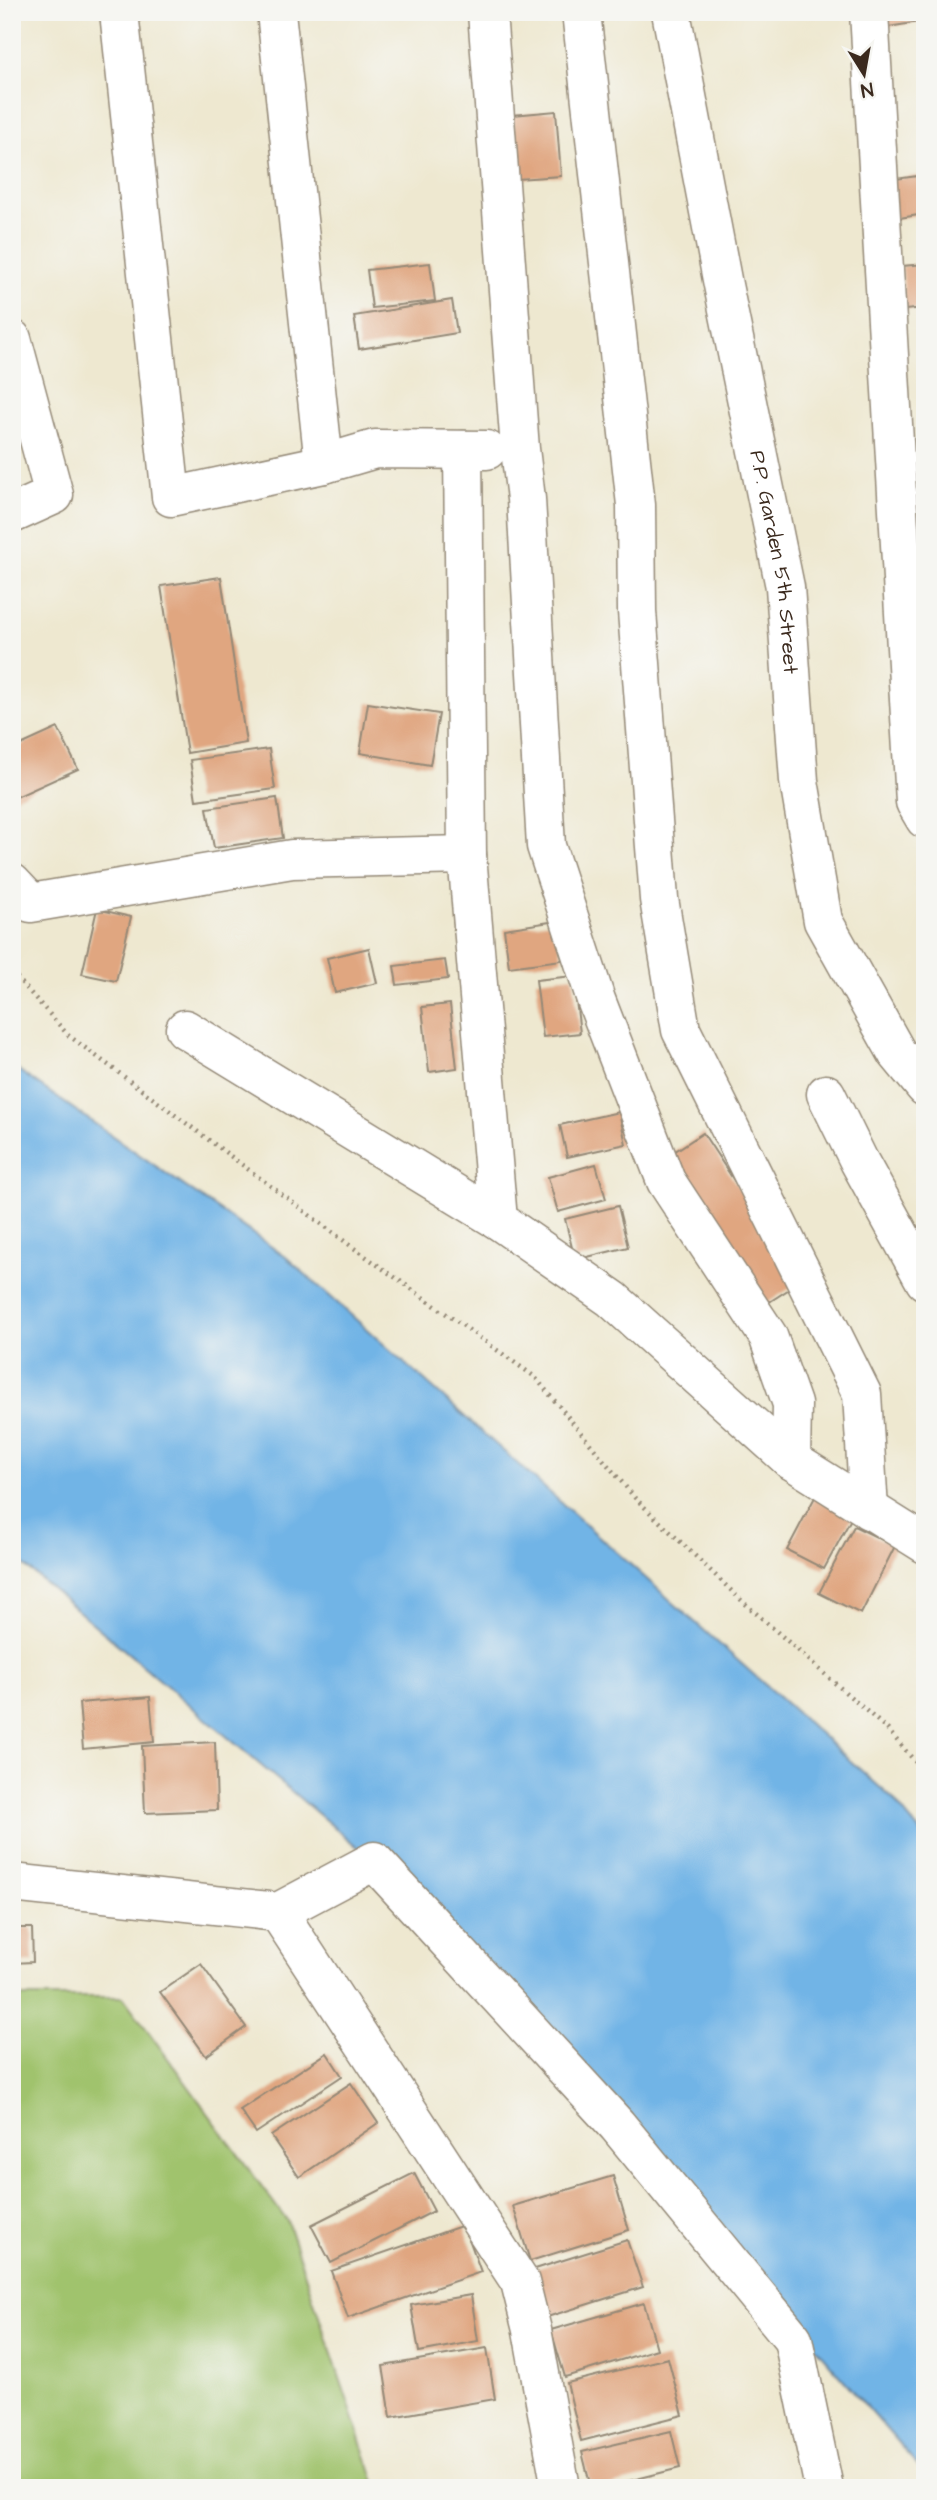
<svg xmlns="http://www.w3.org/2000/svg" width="937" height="2500" viewBox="0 0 937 2500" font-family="'Architects Daughter',sans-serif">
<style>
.green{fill:#a0c36d;stroke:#6e7646;stroke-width:2}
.water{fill:#71b4e6;stroke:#566f82;stroke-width:2}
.building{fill:#e0a680}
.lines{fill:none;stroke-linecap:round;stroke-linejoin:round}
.minor-casing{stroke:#948977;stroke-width:41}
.path{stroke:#948977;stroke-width:4.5;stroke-dasharray:2 5;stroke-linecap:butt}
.minor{stroke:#fff;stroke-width:38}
.labels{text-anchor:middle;stroke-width:5;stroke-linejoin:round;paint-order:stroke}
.street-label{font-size:21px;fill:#3b2a1e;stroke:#f6f6f2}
</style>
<rect width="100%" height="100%" fill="#f6f6f2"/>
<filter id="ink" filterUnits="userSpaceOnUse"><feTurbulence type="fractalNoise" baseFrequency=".0143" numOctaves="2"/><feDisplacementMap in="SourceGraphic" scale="14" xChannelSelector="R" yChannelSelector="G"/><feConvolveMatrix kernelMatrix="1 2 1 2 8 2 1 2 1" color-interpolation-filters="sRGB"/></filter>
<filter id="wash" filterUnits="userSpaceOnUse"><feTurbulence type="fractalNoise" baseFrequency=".00686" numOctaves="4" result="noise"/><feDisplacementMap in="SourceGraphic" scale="28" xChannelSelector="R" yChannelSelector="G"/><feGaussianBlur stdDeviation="1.57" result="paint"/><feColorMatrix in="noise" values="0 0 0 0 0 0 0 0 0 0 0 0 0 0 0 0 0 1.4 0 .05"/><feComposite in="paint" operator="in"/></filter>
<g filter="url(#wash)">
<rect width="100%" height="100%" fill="#eee8d0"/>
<polygon class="green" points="12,1997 123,1997 287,2221 377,2488 12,2488"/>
<polygon class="water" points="12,1066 286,1257 893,1799 925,1838 925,2474 729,2247 374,1861 12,1555"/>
<g id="blocks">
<g class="building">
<polygon points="886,12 925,12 925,21 888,27"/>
<polygon points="556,111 561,176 517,179 513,115"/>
<polygon points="925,175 925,214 893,219 888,180"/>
<polygon points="430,263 435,301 372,308 367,270"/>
<polygon points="925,264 925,308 905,310 902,266"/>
<polygon points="452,300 457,333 359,349 354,316"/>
<polygon points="221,577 246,743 187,753 161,586"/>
<polygon points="368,703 439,714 430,765 360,753"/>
<polygon points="58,728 78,769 12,799 12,749"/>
<polygon points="269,749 275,789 196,800 190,760"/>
<polygon points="277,798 283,838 214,848 207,808"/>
<polygon points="97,909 131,917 116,981 82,974"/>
<polygon points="557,921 562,960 509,967 504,929"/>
<polygon points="369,948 377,983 335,993 327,958"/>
<polygon points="445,960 448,979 397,985 394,966"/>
<polygon points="573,976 580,1033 543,1037 536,980"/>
<polygon points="450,1004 457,1068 429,1072 422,1007"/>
<polygon points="619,1112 626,1144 567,1157 560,1125"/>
<polygon points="703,1133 800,1282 760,1308 663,1159"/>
<polygon points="596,1164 606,1199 558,1212 548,1177"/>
<polygon points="618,1206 628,1247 575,1260 565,1219"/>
<polygon points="815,1497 852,1517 824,1569 787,1550"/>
<polygon points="854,1526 895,1546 861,1614 819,1593"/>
<polygon points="150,1697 154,1742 83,1749 79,1703"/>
<polygon points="215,1742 217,1810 145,1813 142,1746"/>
<polygon points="12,1928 32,1928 33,1962 12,1963"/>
<polygon points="201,1964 246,2027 206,2056 160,1992"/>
<polygon points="327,2053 342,2076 256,2133 240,2110"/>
<polygon points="351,2083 378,2123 299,2177 271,2136"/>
<polygon points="414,2173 434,2211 331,2263 311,2225"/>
<polygon points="613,2176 629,2230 530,2261 513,2206"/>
<polygon points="464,2225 481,2272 348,2318 331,2271"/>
<polygon points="627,2240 643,2287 547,2317 532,2270"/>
<polygon points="471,2295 478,2341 419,2352 411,2305"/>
<polygon points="644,2303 657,2349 565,2377 551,2330"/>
<polygon points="487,2348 495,2399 391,2417 383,2366"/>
<polygon points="668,2358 683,2415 581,2441 567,2383"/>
<polygon points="671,2431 680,2468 601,2488 591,2488 582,2452"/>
<polygon points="537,2479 538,2488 486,2488 486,2486"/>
</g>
</g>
</g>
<g filter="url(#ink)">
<use href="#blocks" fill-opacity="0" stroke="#948977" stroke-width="2"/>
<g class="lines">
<g class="minor-casing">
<g id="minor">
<polyline points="119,12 171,497 324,464 375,449 487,450"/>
<polyline points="276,12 324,464"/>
<polyline points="487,12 520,449 526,499 546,846 596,1000 666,1181 768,1336 792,1404 791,1460"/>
<polyline points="581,12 636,505 637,611 659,899 681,1030 862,1394 869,1510"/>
<path id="s1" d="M671 12 723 285 785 587 799 781 823 921 897 1053 925 1087"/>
<polyline points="869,12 915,802 925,819"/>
<polyline points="12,339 54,495 12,514"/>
<polyline points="463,450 467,855 498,1220 612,1299 791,1460 925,1544"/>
<polyline points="12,883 31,903 292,859 467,855"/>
<polyline points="185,1029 498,1220"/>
<polyline points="826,1094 859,1161 925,1281"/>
<polyline points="12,1883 278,1912 374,1861 617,2125 793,2339 824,2488"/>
<polyline points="278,1912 520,2282 532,2330 561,2488"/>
</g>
</g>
<polyline class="path" points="12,972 68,1035 351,1246 535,1377 635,1498 740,1599 888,1730 925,1773"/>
<use href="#minor" class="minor"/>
</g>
</g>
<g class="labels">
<g class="street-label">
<text dy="7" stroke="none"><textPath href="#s1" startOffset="560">P.P. Garden 5th Street</textPath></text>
</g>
</g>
<rect width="937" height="2500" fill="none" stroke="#f6f6f2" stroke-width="42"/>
<g transform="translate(864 74) rotate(169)" stroke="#f6f6f2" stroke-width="5" paint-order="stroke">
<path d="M0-5L12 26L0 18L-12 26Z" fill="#3b2a1e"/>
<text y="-10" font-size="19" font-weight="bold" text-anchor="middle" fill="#3b2a1e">N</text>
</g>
</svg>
